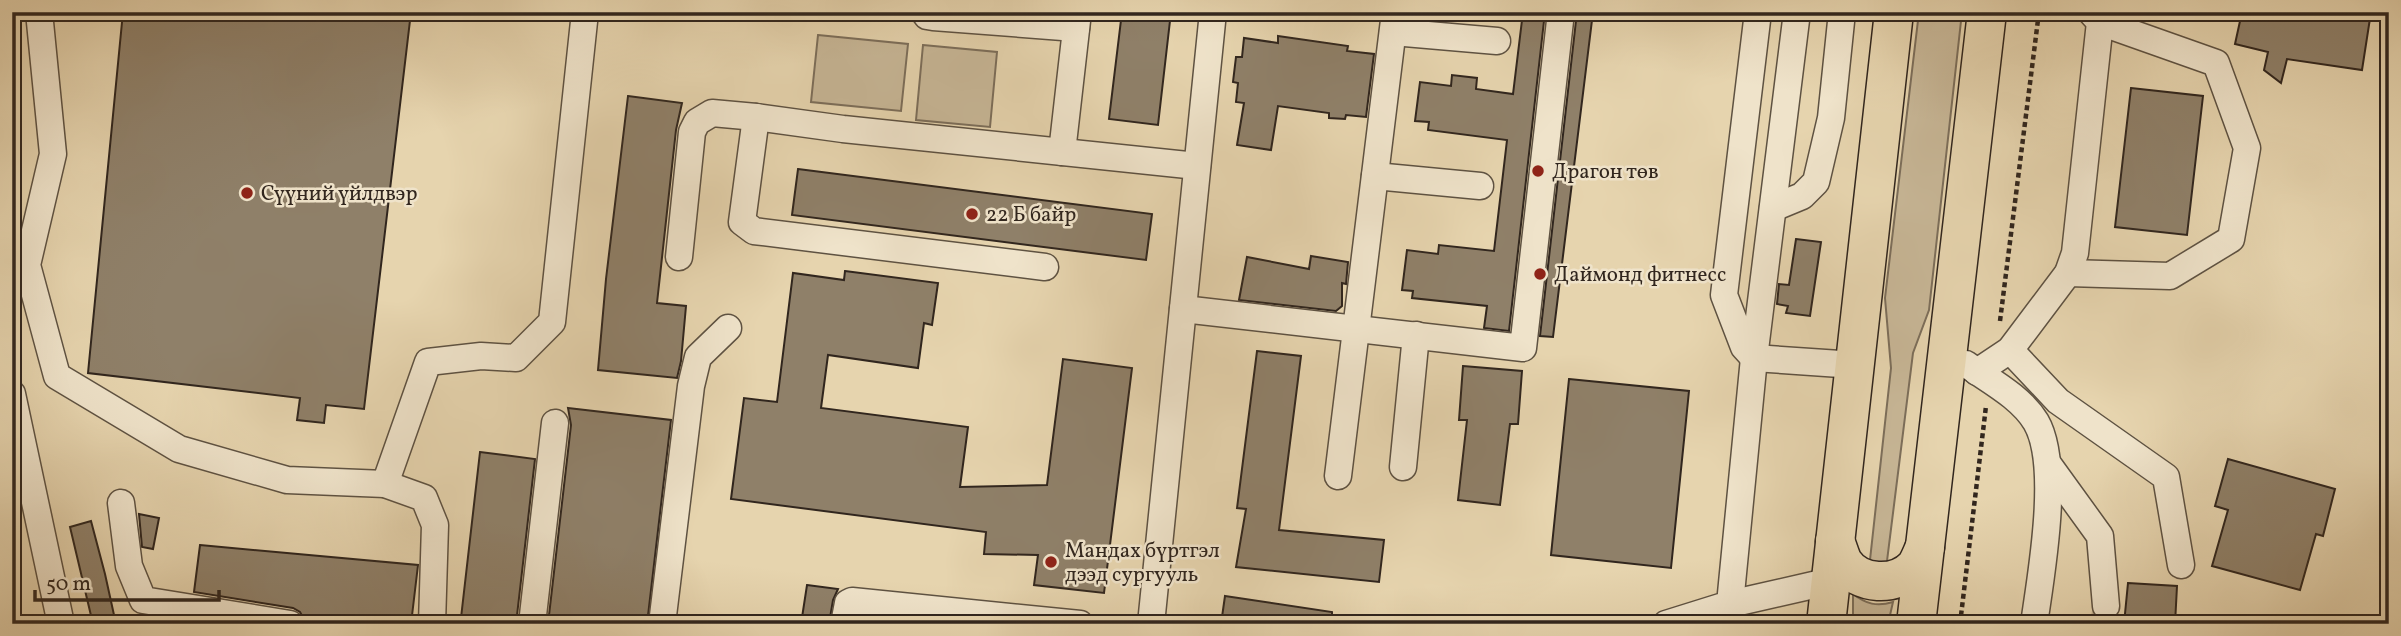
<svg xmlns="http://www.w3.org/2000/svg" width="2401" height="636" viewBox="0 0 2401 636" font-family="Vollkorn,serif">
<style>
.green{fill:#c7b696;stroke:#7c6e5a;stroke-width:2}
.building{fill:#8f8069;stroke:#31261e;stroke-width:2}
.lines{fill:none;stroke-linecap:round;stroke-linejoin:round}
.minor-tunnel{stroke:#c2b191;stroke-width:26;stroke-dasharray:26 13;stroke-linecap:butt}
.minor-casing{stroke:#5e5242;stroke-width:29}
.highway-casing{stroke:#31261e;stroke-width:41}
.path{stroke:#31261e;stroke-width:4.5;stroke-dasharray:5 3.5;stroke-linecap:butt}
.minor{stroke:#efe3ca;stroke-width:26}
.highway{stroke:#e6d4ae;stroke-width:38}
.poi-dot{fill:#8f2418;stroke:#efe3ca;stroke-width:2.5}
.labels{text-anchor:middle;stroke-width:5;stroke-linejoin:round;paint-order:stroke}
.poi-label{font-size:21px;fill:#31261e;stroke:#efe3ca;text-anchor:start}
</style>
<rect width="100%" height="100%" fill="#e6d4ae"/>
<filter id="stains"><feTurbulence type="fractalNoise" baseFrequency=".00286" numOctaves="4"/><feColorMatrix values="0 0 0 0 .2 0 0 0 0 .09 0 0 0 0 .02 0 0 0 .5 -.17"/></filter>
<radialGradient id="worn" r=".72"><stop offset=".6" stop-color="#630" stop-opacity="0"/><stop offset="1" stop-color="#630" stop-opacity=".3"/></radialGradient>
<g class="green">
<polygon points="1919,12 1962,12 1929,310 1913,353 1886,569 1870,560 1891,368 1885,298"/>
<polygon points="818,35 908,44 901,111 811,102"/>
<polygon points="923,45 997,52 990,127 916,120"/>
<path d="M1853 594C1866 604 1877 607 1893 602L1888 624H1853Z"/>
</g>
<g class="building">
<polygon points="123,12 411,12 364,409 326,405 324,423 297,420 300,398 88,373"/>
<polygon points="1122,12 1171,12 1158,125 1109,119"/>
<polygon points="1523,12 1545,12 1509,331 1484,328 1487,306 1412,298 1413,291 1402,290 1407,250 1438,254 1439,245 1494,251 1507,140 1428,130 1429,122 1415,121 1420,82 1451,86 1452,75 1477,78 1476,89 1513,94"/>
<polygon points="1577,12 1593,12 1553,337 1540,336"/>
<polygon points="2242,12 2371,12 2362,70 2287,59 2281,83 2264,70 2268,52 2235,44"/>
<polygon points="1278,36 1348,46 1347,51 1374,54 1366,117 1346,115 1345,119 1329,118 1329,113 1278,106 1271,150 1237,145 1244,103 1236,102 1238,83 1233,82 1236,57 1242,57 1244,38 1278,43"/>
<polygon points="2131,88 2203,96 2187,235 2115,227"/>
<polygon points="628,96 682,103 676,130 657,303 686,306 681,361 677,378 598,370 606,279"/>
<polygon points="798,169 1152,214 1146,260 792,215"/>
<polygon points="1796,239 1821,242 1810,316 1786,313 1788,306 1777,304 1779,284 1789,285"/>
<polygon points="1311,256 1348,262 1346,284 1342,283 1342,306 1336,311 1239,300 1247,257 1309,269"/>
<polygon points="845,271 938,283 932,325 924,323 918,368 828,355 821,408 968,427 960,487 1047,485 1063,359 1132,368 1104,593 1034,585 1038,555 984,554 986,532 731,499 744,398 777,402 793,273 844,280"/>
<polygon points="1257,351 1301,356 1279,530 1384,540 1379,582 1236,567 1246,509 1237,508"/>
<polygon points="1463,366 1522,371 1518,424 1510,424 1500,505 1458,500 1467,420 1459,420"/>
<polygon points="1569,379 1689,391 1671,568 1551,555"/>
<polygon points="568,408 671,420 647,624 548,624 571,425"/>
<polygon points="480,452 535,459 516,624 461,618"/>
<polygon points="2228,459 2335,489 2323,536 2316,534 2300,590 2212,566 2228,510 2215,506"/>
<polygon points="139,514 159,518 153,549 142,547"/>
<polygon points="91,521 105,574 116,624 93,624 70,527"/>
<polygon points="200,545 418,565 411,624 340,624 305,621 300,612 293,608 194,592"/>
<polygon points="2128,583 2177,586 2175,624 2124,624"/>
<polygon points="807,585 838,589 833,600 829,624 801,624"/>
<polygon points="1225,596 1332,612 1332,624 1221,624"/>
</g>
<g class="lines">
<polyline class="minor-tunnel" points="2103,624 2106,606"/>
<g class="minor-casing">
<g id="minor">
<polyline points="39,12 53,154 27,265 57,376 179,449 287,480 385,484 424,498 435,525 432,624"/>
<polyline points="924,12 927,16 933,17 1076,28"/>
<polyline points="1758,12 1724,295 1744,347 1754,358 1855,365"/>
<polyline points="1393,32 1497,41"/>
<polyline points="756,117 742,222 754,231 1045,267"/>
<polyline points="1062,152 1078,12"/>
<polyline points="1375,176 1480,186"/>
<polyline points="1773,208 1802,196 1816,182 1831,118 1842,12"/>
<polyline points="679,257 692,132 697,122 712,113 756,117 843,129 1197,166"/>
<polyline points="2068,273 2170,276 2231,239 2247,148 2216,63 2100,22"/>
<polyline points="1183,309 1523,348 1561,12"/>
<polyline points="2010,350 2058,401 2166,477 2181,565"/>
<path d="M1966 364C1990 381 2021 397 2036 422 2061 465 2041 575 2034 624"/>
<polyline points="1977,372 2010,350 2068,273 2075,253 2100,22 2091,12"/>
<polyline points="12,394 61,624"/>
<polyline points="2048,464 2100,536 2106,606"/>
<polyline points="1403,467 1416,335"/>
<polyline points="1338,476 1395,12"/>
<polyline points="385,484 428,362 481,356 516,358 552,322 585,12"/>
<polyline points="121,503 129,566 143,600 290,624"/>
<polyline points="1730,604 1831,581"/>
<polyline points="532,624 555,423"/>
<polyline points="662,624 691,386 698,357 728,328"/>
<polyline points="844,624 848,603 852,601 1080,624"/>
<polyline points="1151,624 1213,12"/>
<polyline points="1666,624 1730,604 1754,358 1797,12"/>
</g>
</g>
<g class="highway-casing">
<g id="highway">
<path d="M1835 541C1838 548 1840 556 1843 562 1859 586 1896 587 1915 567 1919 562 1922 553 1925 547"/>
<polyline points="1826,624 1894,12"/>
<polyline points="1916,624 1987,12"/>
</g>
</g>
<g class="path">
<polyline points="2000,321 2039,12"/>
<polyline points="1960,624 1986,406"/>
</g>
<use href="#minor" class="minor"/>
<use href="#highway" class="highway"/>
</g>
<g class="poi-dot">
<circle cx="1538" cy="171" r="7"/>
<circle cx="247" cy="193" r="7"/>
<circle cx="972" cy="214" r="7"/>
<circle cx="1540" cy="274" r="7"/>
<circle cx="1051" cy="562" r="7"/>
</g>
<g class="labels">
<g class="poi-label">
<text x="1552" y="178">Драгон төв</text>
<text x="261" y="200">Сүүний үйлдвэр</text>
<text x="986" y="221">22 Б байр</text>
<text x="1554" y="281">Даймонд фитнесс</text>
<text x="1065" y="557">Мандах бүртгэл<tspan x="1065" dy="24">дээд сургууль</tspan></text>
</g>
</g>
<rect width="2401" height="636" fill="none" stroke="#e6d4ae" stroke-width="42"/>
<rect x="14" y="14" width="2373" height="608" fill="none" stroke="#31261e" stroke-width="3.5"/>
<rect x="21" y="21" width="2359" height="594" fill="none" stroke="#31261e" stroke-width="2"/>
<path d="M35 590v10h184v-10" fill="none" stroke="#31261e" stroke-width="3.5"/>
<text x="46" y="590" font-size="21" fill="#31261e" stroke="#efe3ca" stroke-width="5" paint-order="stroke">50 m</text>
<rect width="100%" height="100%" filter="url(#stains)"/>
<rect width="100%" height="100%" fill="url(#worn)"/>
</svg>
